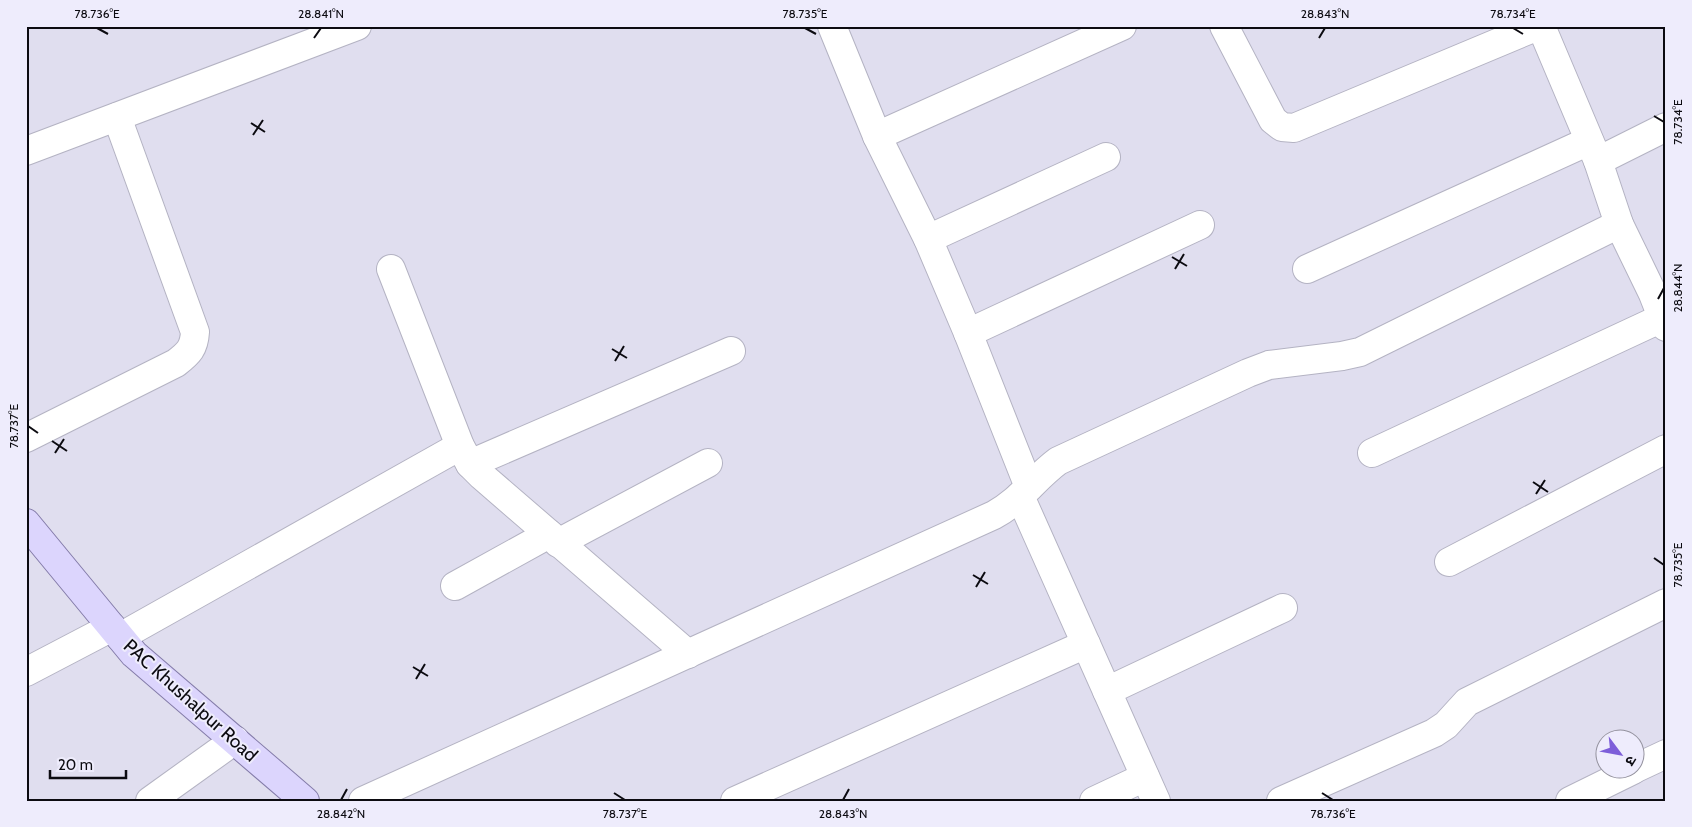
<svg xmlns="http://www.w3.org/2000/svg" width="1692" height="827" viewBox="0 0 1692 827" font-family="Cabin,'Noto Sans Devanagari',sans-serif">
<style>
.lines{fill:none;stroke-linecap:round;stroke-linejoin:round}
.minor-casing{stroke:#b4b3c3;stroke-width:30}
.major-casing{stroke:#847ca9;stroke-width:30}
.minor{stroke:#fff;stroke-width:28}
.major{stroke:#dcd5fd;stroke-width:28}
.ticks{fill:none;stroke:#0c0b11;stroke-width:2}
.labels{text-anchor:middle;stroke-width:4;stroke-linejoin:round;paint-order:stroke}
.street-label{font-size:19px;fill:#0c0b11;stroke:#eeecfc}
.neatline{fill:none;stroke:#0c0b11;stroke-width:2}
.ticks-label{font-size:12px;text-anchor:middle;fill:#0c0b11}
</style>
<rect width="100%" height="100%" fill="#e0deef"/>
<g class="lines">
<g class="minor-casing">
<g id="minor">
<polyline points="832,26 877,136 928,239 968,333 1029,487"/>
<polyline points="1224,26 1273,120 1282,127 1294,128 1538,26"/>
<polyline points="1541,26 1598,161 1619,224 1653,294 1666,327"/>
<polyline points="877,136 1122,26"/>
<polyline points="26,151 357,26"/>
<polyline points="1598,161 1666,127"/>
<polyline points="928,239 1106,157"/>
<polyline points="391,269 460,446 470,464 482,476 688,654"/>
<polyline points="1307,269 1589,141"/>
<polyline points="968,333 1200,225"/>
<path d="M26 438 176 363C189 353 194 348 195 332L117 117"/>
<polyline points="1372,453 1662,318"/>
<polyline points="470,464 731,351"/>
<polyline points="1020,496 1156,801"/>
<polyline points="558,543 708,463"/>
<polyline points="1449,562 1666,449"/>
<polyline points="455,586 549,534"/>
<polyline points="120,637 460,446"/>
<polyline points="26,672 112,627"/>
<polyline points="1107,691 1283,608"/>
<polyline points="1634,769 1666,754"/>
<polyline points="150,801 235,740"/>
<path d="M363 801 994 515C1020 501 1035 478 1058 461L1248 373 1269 365 1342 356 1360 352 1619 224"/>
<polyline points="735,801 1086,644"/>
<polyline points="1094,801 1145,777"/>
<polyline points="1281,801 1434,733 1446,725 1467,702 1666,603"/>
<polyline points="1570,801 1633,770"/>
</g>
</g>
<g class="major-casing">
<polyline id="major" points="26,523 134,654 305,801"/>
</g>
<use href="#minor" class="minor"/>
<use href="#major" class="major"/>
</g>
<path class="ticks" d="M97 28 108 34M805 28 816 34M1513 28 1523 34M314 38 321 28M1319 38 1325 28M1654 116 1664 122M251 123 265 132M253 135 263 120M1172 257 1187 266M1175 269 1184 254M1658 299 1664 288M612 349 627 358M615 361 624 346M28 426 38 433M52 441 67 451M55 453 64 439M1533 482 1548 492M1536 494 1545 480M1654 558 1664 565M973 575 988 584M976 587 985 572M413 667 428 676M416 679 425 664M614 793 625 800M1322 793 1333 800M341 800 347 789M843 800 849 789"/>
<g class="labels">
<g class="street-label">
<text transform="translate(191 700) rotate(42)" y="7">PAC Khushalpur Road</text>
</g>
</g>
<rect width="1692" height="827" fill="none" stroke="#eeecfc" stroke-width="55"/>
<g transform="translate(1620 754) rotate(122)"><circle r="24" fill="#eeecfc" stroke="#94929e"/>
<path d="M0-4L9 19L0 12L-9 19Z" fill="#7d5ed9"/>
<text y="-8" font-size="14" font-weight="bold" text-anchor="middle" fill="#0c0b11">उ</text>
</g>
<path d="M50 770v8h76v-8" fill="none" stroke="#0c0b11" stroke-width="2.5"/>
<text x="58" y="770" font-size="15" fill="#0c0b11" stroke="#eeecfc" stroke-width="4" paint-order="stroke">20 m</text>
<rect x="28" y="28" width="1636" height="772" class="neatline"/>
<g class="ticks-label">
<text x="97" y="18">78.736°E</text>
<text x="321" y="18">28.841°N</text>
<text x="805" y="18">78.735°E</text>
<text x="1325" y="18">28.843°N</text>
<text x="1513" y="18">78.734°E</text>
<text transform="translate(1678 122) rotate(-90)" y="4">78.734°E</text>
<text transform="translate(1678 288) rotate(-90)" y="4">28.844°N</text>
<text transform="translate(14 426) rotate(-90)" y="4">78.737°E</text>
<text transform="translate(1678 565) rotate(-90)" y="4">78.735°E</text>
<text x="341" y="818">28.842°N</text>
<text x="625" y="818">78.737°E</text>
<text x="843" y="818">28.843°N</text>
<text x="1333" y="818">78.736°E</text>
</g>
</svg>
